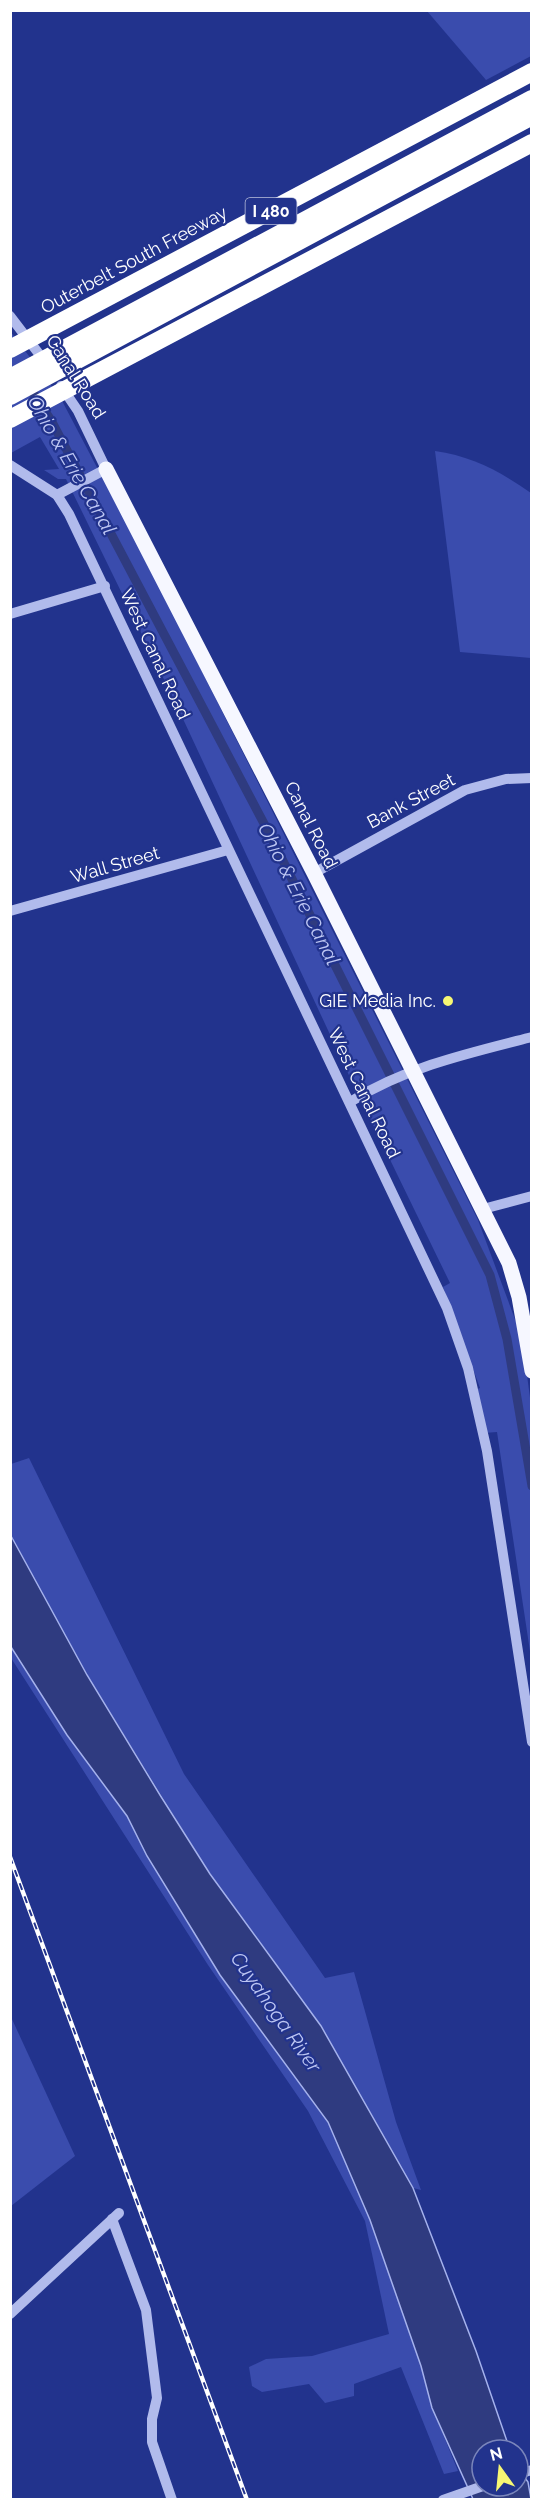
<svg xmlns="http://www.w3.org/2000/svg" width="542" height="2510" viewBox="0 0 542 2510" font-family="Raleway,sans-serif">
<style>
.green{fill:#3a4cad}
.water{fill:#2f3b80;stroke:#a5b2ed;stroke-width:1.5}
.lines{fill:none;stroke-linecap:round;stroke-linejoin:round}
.canal{stroke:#2f3b80;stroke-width:9}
.minor{stroke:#b1bbec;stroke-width:10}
.major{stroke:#f6f7ff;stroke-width:15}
.rail-casing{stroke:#fff;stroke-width:4.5}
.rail{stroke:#22338d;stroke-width:2;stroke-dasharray:7;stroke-linecap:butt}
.highway-bridge{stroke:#fff;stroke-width:18}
.poi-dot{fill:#f7f773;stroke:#22338d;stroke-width:2}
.labels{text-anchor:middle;stroke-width:4.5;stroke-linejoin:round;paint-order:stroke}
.shield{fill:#22338d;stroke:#bdc2dd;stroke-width:1.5}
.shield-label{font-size:16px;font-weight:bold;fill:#fff}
.street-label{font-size:18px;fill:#fff;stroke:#22338d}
.poi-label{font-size:18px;fill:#fff;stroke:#22338d;text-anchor:end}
.water-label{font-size:20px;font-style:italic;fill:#bdc6f3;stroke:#22338d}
</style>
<rect width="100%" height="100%" fill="#22338d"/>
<g class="green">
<polygon points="427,11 531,11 531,56 486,80"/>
<polygon points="10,331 60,397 155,578 478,1220 522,1338 531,1405 531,1658 497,1432 484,1433 475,1390 480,1388 443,1287 450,1283 361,1100 359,1084 354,1086 177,706 66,479 58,479 44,470 59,469 40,437 11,453"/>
<path d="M435 451C472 456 501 472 531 493V658L460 652Z"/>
<polygon points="29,1458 184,1774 325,1978 354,1972 396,2122 421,2190 413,2188 321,2026 210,1874 87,1675 58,1624 11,1534 11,1464"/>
<polygon points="10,1647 67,1735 127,1816 147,1856 220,1975 328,2122 370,2220 421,2366 431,2405 458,2471 444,2474 401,2367 354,2384 354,2396 325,2403 309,2384 262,2392 252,2386 249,2367 266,2359 312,2356 389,2334 365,2221 308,2111 208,1965 11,1658"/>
<polygon points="11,2017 75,2156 11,2206 10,2206"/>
</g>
<polygon class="water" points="10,1534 87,1675 160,1795 210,1874 321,2026 413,2188 476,2351 510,2450 482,2450 482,2486 518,2486 518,2468 528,2482 531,2499 473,2499 432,2408 421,2366 370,2220 328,2122 220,1975 147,1856 127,1816 67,1735 11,1647"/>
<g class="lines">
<polyline class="canal" points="28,385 52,422 269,833 490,1275 507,1339 532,1486"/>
<g class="minor">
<polyline points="10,316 46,363"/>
<polyline points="10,465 57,495 69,514 447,1308 468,1368 487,1451 532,1742"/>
<polyline points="57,495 106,469 78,411 61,386"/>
<polyline points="10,614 105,586"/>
<polyline points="314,873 465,790 506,779 532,778"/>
<polyline points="10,911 228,850"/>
<path d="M350 1102C406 1067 469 1053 532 1037"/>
<polyline points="483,1209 532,1196"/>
<polyline points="112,2219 146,2310 157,2398 152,2419 152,2442 172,2500"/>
<polyline points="10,2314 119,2213"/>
<polyline points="518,2474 532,2470"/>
<polyline points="443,2500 483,2486"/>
</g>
<polyline class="major" points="106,469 314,873 509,1263 519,1297 532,1371"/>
<g class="rail-casing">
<polyline id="rail" points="10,1857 247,2500"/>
</g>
<use href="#rail" class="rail"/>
<g class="highway-bridge">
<polyline points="10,349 532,72"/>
<polyline points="10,378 532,99"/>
<polyline points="10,396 532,116"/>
<polyline points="10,419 532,143"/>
</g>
</g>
<circle class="poi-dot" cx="448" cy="1001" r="6"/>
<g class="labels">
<rect class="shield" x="245.5" y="198" width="51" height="26" rx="4.5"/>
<g class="shield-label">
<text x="271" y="217">I 480</text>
</g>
<g class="street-label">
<text transform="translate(134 260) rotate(-28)" y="6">Outerbelt South Freeway</text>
<text transform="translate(76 377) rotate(58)" y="6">Canal Road</text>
<text transform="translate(155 654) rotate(65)" y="6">West Canal Road</text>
<text transform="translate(411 801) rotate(-28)" y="6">Bank Street</text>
<text transform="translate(311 825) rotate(63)" y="6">Canal Road</text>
<text transform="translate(115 865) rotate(-16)" y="6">Wall Street</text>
<text transform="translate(364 1093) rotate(64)" y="6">West Canal Road</text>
</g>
<g class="poi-label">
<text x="436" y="1007">GIE Media Inc.</text>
</g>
<g class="water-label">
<text transform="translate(72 465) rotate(60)" y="7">Ohio &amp; Erie Canal</text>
<text transform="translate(299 894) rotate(63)" y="7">Ohio &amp; Erie Canal</text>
<text transform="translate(276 2012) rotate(55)" y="7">Cuyahoga River</text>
</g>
</g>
<rect width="542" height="2510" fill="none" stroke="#ffffff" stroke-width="24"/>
<g transform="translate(500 2468) rotate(345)"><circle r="28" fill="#22338d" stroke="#7a85bb" stroke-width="1.5"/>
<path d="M0-4.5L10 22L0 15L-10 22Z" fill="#f7f773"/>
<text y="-9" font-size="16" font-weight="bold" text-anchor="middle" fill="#ffffff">N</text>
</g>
</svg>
